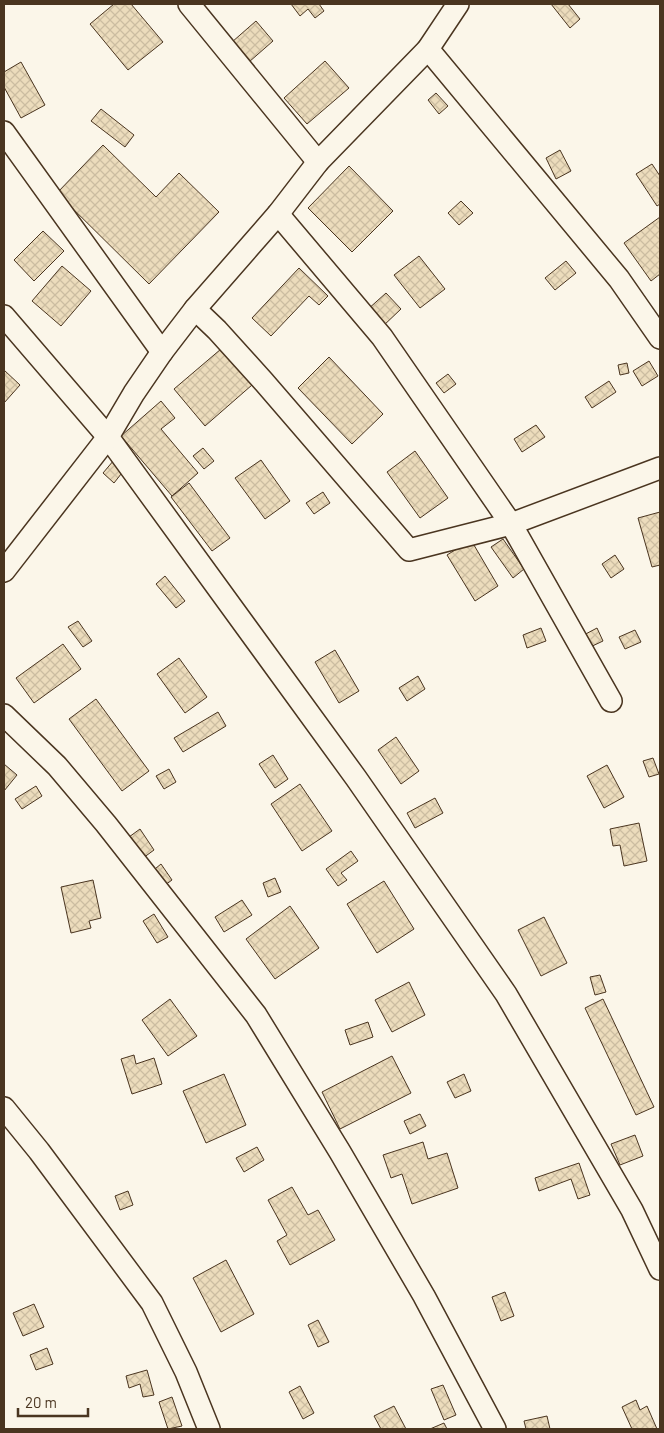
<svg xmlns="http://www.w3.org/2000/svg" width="664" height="1433" viewBox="0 0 664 1433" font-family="Barlow,sans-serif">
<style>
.building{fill:url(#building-cross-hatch);stroke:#4a3520}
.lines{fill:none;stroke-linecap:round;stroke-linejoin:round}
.minor-casing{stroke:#4a3520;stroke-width:24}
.minor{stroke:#fbf6e9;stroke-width:21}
</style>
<defs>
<pattern id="building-cross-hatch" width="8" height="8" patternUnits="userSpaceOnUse" patternTransform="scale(1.25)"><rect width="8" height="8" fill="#ecdcbc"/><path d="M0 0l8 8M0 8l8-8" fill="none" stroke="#ccbda1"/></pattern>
</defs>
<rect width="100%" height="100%" fill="#fbf6e9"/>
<g class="building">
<polygon points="114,4 131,4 163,42 128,70 90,24"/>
<polygon points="291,4 319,4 324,11 315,18 308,9 300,16"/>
<polygon points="551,4 568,4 580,19 570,28"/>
<polygon points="256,21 273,41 249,62 232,42"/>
<polygon points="325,61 349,88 307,124 284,98"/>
<polygon points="21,62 45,105 21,118 4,87 4,72"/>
<polygon points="436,93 448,106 439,114 428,100"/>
<polygon points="101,109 134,135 125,147 91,121"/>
<polygon points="103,145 156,197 179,173 219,212 149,284 57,193"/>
<polygon points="560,150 571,171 556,179 546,158"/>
<polygon points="652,164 660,176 660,204 657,206 636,174"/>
<polygon points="349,166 393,211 352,252 308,208"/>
<polygon points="461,201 473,213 459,225 448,213"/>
<polygon points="660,217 660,274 651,281 624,243"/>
<polygon points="43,231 64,251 34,281 14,260"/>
<polygon points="419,256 445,289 420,308 394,275"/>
<polygon points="566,261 576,273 555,290 545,278"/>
<polygon points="62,266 91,291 61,326 32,301"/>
<polygon points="299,268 328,296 319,305 309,296 271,336 252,318"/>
<polygon points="386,293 401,309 382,327 367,310"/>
<polygon points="221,349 252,385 205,426 174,389"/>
<polygon points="329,357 383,414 352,444 298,388"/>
<polygon points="649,361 658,376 642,386 633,371"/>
<polygon points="627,363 629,373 620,375 618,365"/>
<polygon points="4,370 20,385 4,403"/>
<polygon points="448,374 456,384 444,393 436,383"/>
<polygon points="609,381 616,392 592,408 585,397"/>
<polygon points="161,401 175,418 161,429 198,473 172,496 121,436"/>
<polygon points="536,425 545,437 522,452 514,439"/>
<polygon points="203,448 214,461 204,469 193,456"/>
<polygon points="415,451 448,498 420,518 387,472"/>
<polygon points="114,460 125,469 114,483 103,473"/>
<polygon points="261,460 290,501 265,519 235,478"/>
<polygon points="189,483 230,538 212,551 171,497"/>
<polygon points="323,492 330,503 314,514 306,503"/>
<polygon points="660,512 660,565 652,567 638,518"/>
<polygon points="503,539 524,569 513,578 491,547"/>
<polygon points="471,540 498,586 475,601 447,555"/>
<polygon points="615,555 624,569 611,578 602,564"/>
<polygon points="165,576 185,601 176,608 156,584"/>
<polygon points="78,621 92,641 83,647 68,627"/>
<polygon points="541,628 546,641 527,648 523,635"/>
<polygon points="597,628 603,641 586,649 580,637"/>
<polygon points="635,630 641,642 625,649 619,637"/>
<polygon points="63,644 81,669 34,703 16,678"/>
<polygon points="335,650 359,691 339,703 315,662"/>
<polygon points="179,658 207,697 185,713 157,674"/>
<polygon points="418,676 425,689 407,701 399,688"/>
<polygon points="96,699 149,771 122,791 69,719"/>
<polygon points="218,712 226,726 183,752 174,738"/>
<polygon points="396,737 419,771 401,784 378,750"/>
<polygon points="273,755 288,779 275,788 259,764"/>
<polygon points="653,758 659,774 649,777 643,761"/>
<polygon points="4,764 17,775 4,791"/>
<polygon points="607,765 624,797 604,808 587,776"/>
<polygon points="169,769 176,782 164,789 156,776"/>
<polygon points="300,784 332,831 302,851 271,804"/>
<polygon points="36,786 42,796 22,809 15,799"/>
<polygon points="435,798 443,813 415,828 407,813"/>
<polygon points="639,823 647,861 624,866 620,845 613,846 610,829"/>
<polygon points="140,829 154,850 143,858 129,837"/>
<polygon points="351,851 358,861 341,873 347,880 338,886 326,869"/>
<polygon points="161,864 172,880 161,888 150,873"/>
<polygon points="275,878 281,892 268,897 263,883"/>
<polygon points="93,880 101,918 89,921 91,928 71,933 61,887"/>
<polygon points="384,881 414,929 377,953 347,904"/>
<polygon points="242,900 252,915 224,932 215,917"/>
<polygon points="290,906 319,948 275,979 246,939"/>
<polygon points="154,914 168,937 157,943 143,921"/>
<polygon points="544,917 567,963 541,976 518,930"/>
<polygon points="600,975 606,992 595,995 590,977"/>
<polygon points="409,982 425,1015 392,1032 375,1000"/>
<polygon points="170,999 197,1036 168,1056 142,1020"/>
<polygon points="603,999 654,1107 636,1115 585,1008"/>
<polygon points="368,1022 373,1037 350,1045 345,1030"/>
<polygon points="134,1055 136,1064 154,1058 162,1084 132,1094 121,1059"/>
<polygon points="392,1056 411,1093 340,1129 322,1092"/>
<polygon points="224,1074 246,1125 206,1143 183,1091"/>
<polygon points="464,1074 471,1091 455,1098 447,1082"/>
<polygon points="420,1114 426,1126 410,1134 404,1121"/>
<polygon points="635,1135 643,1156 620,1165 611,1144"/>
<polygon points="423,1142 428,1159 447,1153 458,1188 412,1204 402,1174 391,1178 383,1155"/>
<polygon points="257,1147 264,1160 244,1172 236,1158"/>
<polygon points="579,1163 590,1195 578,1199 571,1179 539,1191 535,1178"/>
<polygon points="292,1187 308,1215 318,1210 335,1240 290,1265 277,1241 287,1235 268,1200"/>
<polygon points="128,1191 133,1205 120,1210 115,1196"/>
<polygon points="226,1260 254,1314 221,1332 193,1278"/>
<polygon points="505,1292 514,1316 501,1321 492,1297"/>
<polygon points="34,1304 44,1327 23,1336 13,1313"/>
<polygon points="318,1320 329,1342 318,1347 308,1325"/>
<polygon points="47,1348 53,1364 36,1370 30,1355"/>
<polygon points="147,1370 154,1395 143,1397 140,1384 129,1388 126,1376"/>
<polygon points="443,1385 456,1415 444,1420 431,1389"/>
<polygon points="300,1386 314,1413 303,1419 289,1392"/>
<polygon points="172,1397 182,1426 168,1429 159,1402"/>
<polygon points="636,1400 640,1410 647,1406 657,1429 632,1429 622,1407"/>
<polygon points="394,1406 406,1429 381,1429 374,1416"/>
<polygon points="547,1416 550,1429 526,1429 524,1421"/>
<polygon points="444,1423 447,1429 430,1429"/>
</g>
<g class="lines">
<g class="minor-casing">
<g id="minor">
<polyline points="189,4 318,162"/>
<polyline points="428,49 619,279 660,338"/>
<polyline points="4,132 162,352"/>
<polyline points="278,214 382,337 511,524 611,701"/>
<polyline points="195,309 217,330 264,382 409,550 511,524 660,468"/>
<polyline points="4,316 108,437 356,778 506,994 632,1210 660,1269"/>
<polyline points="4,571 108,437 134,393 162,352 195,309 278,214 318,162 428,49 458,4"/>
<polyline points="4,715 57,766 106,824 256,1015 340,1152 424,1296 495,1429"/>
<polyline points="4,1108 39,1151 152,1303 186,1372 209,1429"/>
</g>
</g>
<use href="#minor" class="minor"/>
</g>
<rect width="664" height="1433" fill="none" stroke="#4a3520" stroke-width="10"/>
<path d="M18 1408v8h70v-8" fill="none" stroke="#4a3520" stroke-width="2.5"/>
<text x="25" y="1408" font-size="15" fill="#4a3520" stroke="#fbf6e9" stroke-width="4" paint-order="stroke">20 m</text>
</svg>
